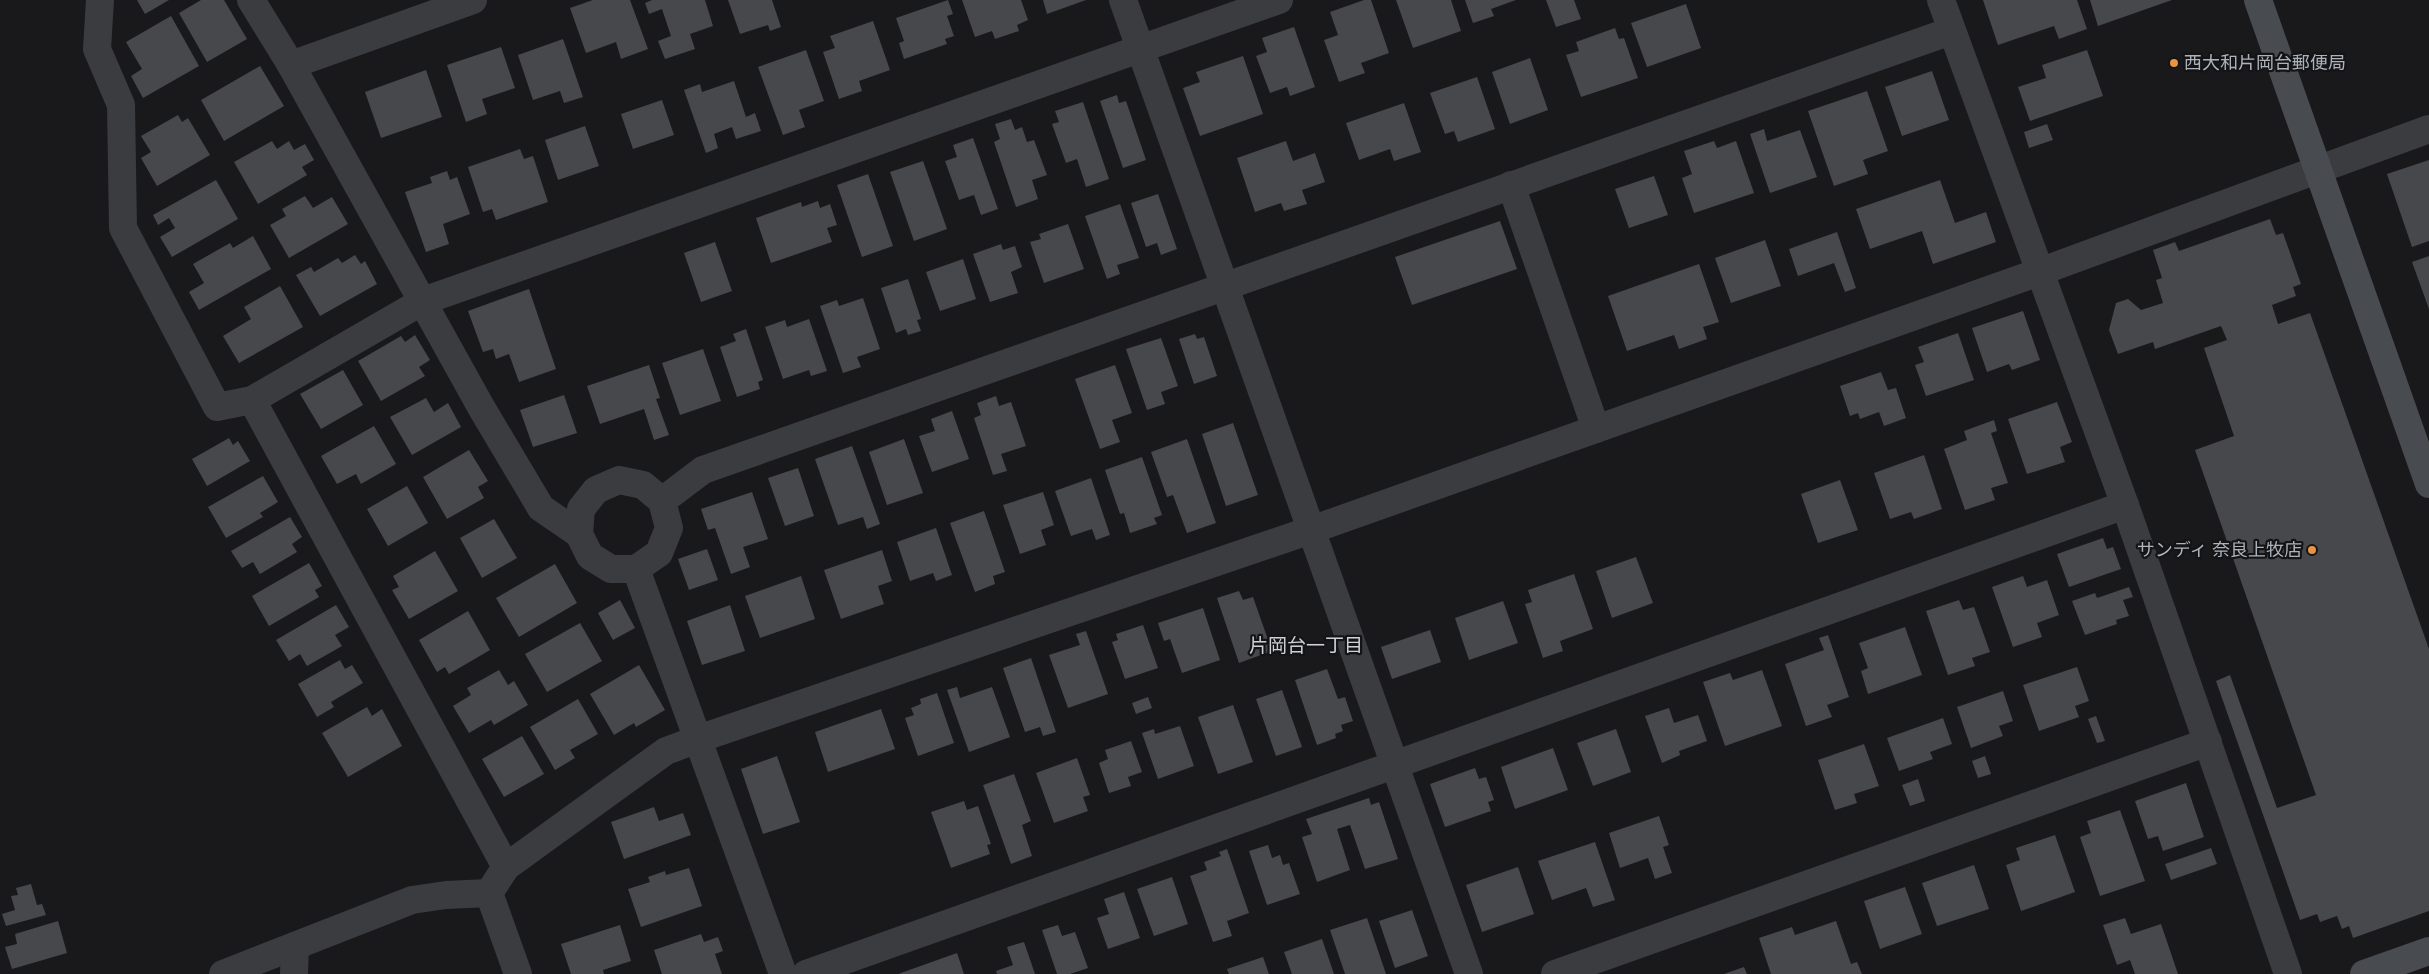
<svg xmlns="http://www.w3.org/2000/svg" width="2429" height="974" viewBox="0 0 2429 974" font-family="Lato,'Noto Sans JP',sans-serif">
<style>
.building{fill:#46484b}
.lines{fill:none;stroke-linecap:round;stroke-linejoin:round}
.street{stroke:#3a3c40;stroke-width:28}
.secondary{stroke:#484c50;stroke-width:28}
.poi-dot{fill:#e99343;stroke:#141416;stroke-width:2}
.labels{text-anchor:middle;stroke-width:4.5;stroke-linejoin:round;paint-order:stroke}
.poi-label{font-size:18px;fill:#acb3ba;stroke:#141416;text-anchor:start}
.neighbourhood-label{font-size:19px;fill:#cdd1d6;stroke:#141416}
</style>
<rect width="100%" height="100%" fill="#19191b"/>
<g class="building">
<polygon points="137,0 169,0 145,14"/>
<polygon points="201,0 224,0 247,39 207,62 179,13"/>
<polygon points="593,0 630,0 648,49 621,59 616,42 586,53 570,8"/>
<polygon points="652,0 705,0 713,26 690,34 695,49 665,59 658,41 671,36 662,9 649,14 645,3"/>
<polygon points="728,0 772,0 781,27 770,31 768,25 740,34"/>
<polygon points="948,0 953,14 947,16 954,36 945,39 947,44 904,59 899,43 904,41 896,18"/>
<polygon points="962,0 1021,0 1028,20 1017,25 1019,31 995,39 992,31 975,37"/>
<polygon points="1043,0 1086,0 1047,14"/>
<polygon points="1364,0 1371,0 1389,53 1361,63 1365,73 1339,82 1324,40 1338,35 1330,12"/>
<polygon points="1396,0 1451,0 1461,31 1413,48"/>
<polygon points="1465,0 1516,0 1491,9 1494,16 1473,23"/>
<polygon points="1546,0 1574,0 1581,19 1556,27"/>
<polygon points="1983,0 2077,0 2087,29 2059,39 2054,26 1998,45"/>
<polygon points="2090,0 2172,0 2098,26"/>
<polygon points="1686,4 1701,48 1647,67 1631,23"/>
<polygon points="171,16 199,66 143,98 131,76 142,69 126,42"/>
<polygon points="873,21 890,70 859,81 862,91 839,99 823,52 835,48 830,36"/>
<polygon points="1294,27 1315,87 1290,96 1287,87 1270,93 1256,56 1267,52 1262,38"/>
<polygon points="1615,28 1619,39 1624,38 1638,78 1581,97 1566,55 1579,51 1576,42"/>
<polygon points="563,39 583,97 564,103 560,91 533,100 518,55"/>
<polygon points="501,47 515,88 482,99 487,114 466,122 447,65"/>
<polygon points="806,50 824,101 799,110 805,127 783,135 758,67"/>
<polygon points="2087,50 2103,96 2030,121 2018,87 2046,78 2042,65"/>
<polygon points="1243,56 1263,114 1200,136 1183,88 1200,82 1196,72"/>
<polygon points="1530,58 1548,110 1510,124 1492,72"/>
<polygon points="260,66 284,106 224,141 201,100"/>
<polygon points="426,70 442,117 381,138 365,92"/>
<polygon points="1932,71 1949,120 1902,136 1885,87"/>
<polygon points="1477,77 1495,129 1458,142 1454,131 1445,134 1430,93"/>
<polygon points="734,81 746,117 755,113 761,131 736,139 732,127 714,134 718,148 706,153 684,90 700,84 702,92"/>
<polygon points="1867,91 1888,151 1863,160 1868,174 1834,186 1808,111"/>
<polygon points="1117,95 1119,103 1126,101 1146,160 1123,168 1100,101"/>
<polygon points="662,100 674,135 633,149 621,114"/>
<polygon points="1083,102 1109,179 1086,187 1077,159 1066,163 1052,124 1059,122 1055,111"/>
<polygon points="1404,103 1421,152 1394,161 1390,149 1359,160 1346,123"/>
<polygon points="178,115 182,122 188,118 210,155 157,186 141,158 151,152 141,136"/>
<polygon points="1011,119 1015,130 1022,127 1027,142 1034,140 1047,175 1032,180 1038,199 1016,207 994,142 1000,139 995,124"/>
<polygon points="2047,124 2053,140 2029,148 2024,132"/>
<polygon points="585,126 599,166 558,180 545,140"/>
<polygon points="1764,129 1767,141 1800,130 1817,177 1770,193 1750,134"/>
<polygon points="973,138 998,209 981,215 974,195 959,200 945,161 957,157 953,145"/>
<polygon points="272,141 277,149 289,141 294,150 305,144 314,160 302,167 307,175 258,204 234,162"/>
<polygon points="1286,141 1293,161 1315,153 1325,182 1302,190 1307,204 1284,211 1281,203 1255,212 1237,158"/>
<polygon points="1714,141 1717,148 1736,141 1754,193 1694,213 1682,178 1692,174 1684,151"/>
<polygon points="520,149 524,159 533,156 548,202 496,220 492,209 483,212 468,167"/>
<polygon points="2429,160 2429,241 2412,247 2387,174"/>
<polygon points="923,161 947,229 914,241 890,172"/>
<polygon points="447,171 450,180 457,177 470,214 443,224 449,244 426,252 405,192 432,183 430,177"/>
<polygon points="868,174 893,246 862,257 837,185"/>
<polygon points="1654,176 1668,215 1629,228 1615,189"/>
<polygon points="216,180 238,219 172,257 160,237 175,228 169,218 158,225 153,215"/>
<polygon points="1940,180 1955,223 1986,212 1996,242 1933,264 1922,231 1870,249 1856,209"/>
<polygon points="1158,194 1177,249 1161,255 1157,243 1146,247 1131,203"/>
<polygon points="305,196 313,208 332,197 348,224 289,258 270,225 286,216 282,209"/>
<polygon points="818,201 820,208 830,204 837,225 827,228 832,242 771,263 756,218 801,202 802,207"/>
<polygon points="1120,204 1139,258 1117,265 1120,274 1107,279 1085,216"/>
<polygon points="2270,219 2276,235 2283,233 2301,284 2293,287 2296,296 2272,305 2278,324 2310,313 2429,649 2429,911 2353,938 2349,926 2342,929 2337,916 2320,922 2317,914 2300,920 2216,681 2230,675 2277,808 2316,795 2195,450 2234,436 2204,348 2227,340 2221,326 2155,349 2153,342 2118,354 2109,330 2116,303 2128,299 2141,310 2163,303 2156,280 2162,278 2153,250 2175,242 2179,251"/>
<polygon points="1500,221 1517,269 1412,305 1395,257"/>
<polygon points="1068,224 1084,269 1044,283 1030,242 1041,239 1039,234"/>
<polygon points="1837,232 1856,288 1845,292 1834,263 1798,276 1789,249"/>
<polygon points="253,236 271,269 199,310 189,292 204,283 193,264 230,243 233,248"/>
<polygon points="1765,240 1781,286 1731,303 1715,258"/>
<polygon points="715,242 732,291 701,302 684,253"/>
<polygon points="1001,244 1003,250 1015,246 1022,267 1011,272 1018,293 990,302 973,254"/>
<polygon points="355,255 361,264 365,261 377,284 320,316 296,275 311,267 314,272 338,258 342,263"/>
<polygon points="2429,256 2429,309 2412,262"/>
<polygon points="963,259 976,299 940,311 926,272"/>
<polygon points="1699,264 1719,322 1703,327 1707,339 1679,349 1674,335 1627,351 1608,296"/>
<polygon points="908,279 921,319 917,320 921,331 908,335 906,329 896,333 881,288"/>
<polygon points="280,286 303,327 239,363 223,336 251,319 244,307"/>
<polygon points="529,289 556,369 519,382 509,354 496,359 493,349 483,352 468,311"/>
<polygon points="863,298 880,349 857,357 861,367 843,373 820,306 837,300 839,306"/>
<polygon points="2023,311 2040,360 2012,370 2009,364 1987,372 1972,328"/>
<polygon points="809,319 827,371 811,376 809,370 783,379 765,327 785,320 787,327"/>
<polygon points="746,329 763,380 758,382 760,389 737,397 720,347 736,341 733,334"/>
<polygon points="1958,333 1974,380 1926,396 1915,365 1924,362 1918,347"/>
<polygon points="1195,334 1197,339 1204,337 1217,376 1194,384 1179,339"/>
<polygon points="415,335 430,360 419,367 425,376 381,401 358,361 401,336 405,342"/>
<polygon points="1161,338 1178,386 1161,392 1165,404 1147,410 1126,349"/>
<polygon points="703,349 721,401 680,415 662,363"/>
<polygon points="649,365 660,398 656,399 669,435 654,440 644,409 600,424 587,386"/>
<polygon points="1115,365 1132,413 1112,420 1120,442 1100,449 1075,379"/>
<polygon points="343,370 363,405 321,429 300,394"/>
<polygon points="1881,372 1888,390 1896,388 1906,418 1884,426 1879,412 1860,419 1858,413 1850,416 1840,386"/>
<polygon points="564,395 577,433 533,447 520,410"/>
<polygon points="996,396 999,406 1011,402 1026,446 1001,454 1007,471 993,475 974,418 981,415 977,403"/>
<polygon points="426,398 434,412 448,403 461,427 412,455 390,417"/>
<polygon points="2057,402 2072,442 2060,447 2065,462 2027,474 2008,419"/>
<polygon points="952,411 969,459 932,472 919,436 935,431 931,419"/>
<polygon points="1994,420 1997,431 1991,433 2008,483 1991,488 1995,500 1965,510 1944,449 1967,440 1964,431"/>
<polygon points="1233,423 1258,495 1226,506 1202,434"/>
<polygon points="374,426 396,464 361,484 356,474 337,484 321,456"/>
<polygon points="229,438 233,445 238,441 250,461 207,486 192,459"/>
<polygon points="904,439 923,493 887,505 869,452"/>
<polygon points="1187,439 1216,523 1187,533 1173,495 1167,497 1151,452"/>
<polygon points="852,446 880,524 867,529 863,517 838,525 815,459"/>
<polygon points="469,450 488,481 478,487 484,498 447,519 423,477"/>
<polygon points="1924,455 1942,509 1914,519 1911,512 1890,519 1874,473"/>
<polygon points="1142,457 1162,515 1154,518 1157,524 1130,533 1124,513 1120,514 1105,470"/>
<polygon points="798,468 814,516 785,526 768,478"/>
<polygon points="263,476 278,502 260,513 263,517 226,538 208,507"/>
<polygon points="1091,478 1110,535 1096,540 1092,529 1071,536 1055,491"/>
<polygon points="1840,480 1858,530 1818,543 1801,494"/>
<polygon points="407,486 428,523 388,546 367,509"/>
<polygon points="752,492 768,539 743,547 750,567 731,574 715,528 708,530 701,509"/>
<polygon points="1043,492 1054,525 1041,530 1046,545 1020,554 1003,505"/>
<polygon points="984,511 1005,572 993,576 995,584 975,592 950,523"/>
<polygon points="290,517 302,537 292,544 297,552 260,574 253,562 242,568 231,551"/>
<polygon points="494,519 517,558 482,578 460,538"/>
<polygon points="936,528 952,575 936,581 933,573 910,581 897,542"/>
<polygon points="2103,538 2107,549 2113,547 2121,569 2069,587 2057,554"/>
<polygon points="707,549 718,580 689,590 678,559"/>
<polygon points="882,550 892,581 878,586 884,604 841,619 824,570"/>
<polygon points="435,551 458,591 409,619 392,590 399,587 393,576"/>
<polygon points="1636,557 1653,603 1612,618 1596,571"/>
<polygon points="309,563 322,586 315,590 319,597 269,626 252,596"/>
<polygon points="555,564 577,603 519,637 496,598"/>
<polygon points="1574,574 1593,629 1560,641 1563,651 1543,658 1525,604 1532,602 1528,590"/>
<polygon points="801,576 815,619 760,638 745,596"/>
<polygon points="2023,576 2027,587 2047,580 2059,615 2037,623 2042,637 2013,647 1992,587"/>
<polygon points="2129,587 2133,597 2123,600 2129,616 2116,620 2117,624 2085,635 2072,601 2095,593 2097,598"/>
<polygon points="1239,591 1243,600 1253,597 1272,651 1239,663 1217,598"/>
<polygon points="620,600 635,628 613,640 598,613"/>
<polygon points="1959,600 1963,610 1974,607 1990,652 1972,658 1975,666 1948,675 1926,611"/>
<polygon points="1503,601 1518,643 1469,660 1455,618"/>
<polygon points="336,605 349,627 335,635 342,646 307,666 300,654 289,661 276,640"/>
<polygon points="730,605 745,651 702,665 687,621"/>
<polygon points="1203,608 1220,660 1182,673 1170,639 1164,641 1158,623"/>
<polygon points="468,611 490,650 449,674 445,667 437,672 419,640"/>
<polygon points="580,623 602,661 547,692 525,654"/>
<polygon points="1143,625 1158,668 1125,679 1112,642 1118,640 1116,634"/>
<polygon points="1905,627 1922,675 1868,694 1861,671 1868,668 1859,643"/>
<polygon points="1430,630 1441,662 1392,679 1381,647"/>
<polygon points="1086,631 1108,694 1068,708 1049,655 1080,645 1076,634"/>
<polygon points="1828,635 1849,697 1827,705 1832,717 1806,726 1785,664 1824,650 1819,638"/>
<polygon points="1031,658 1056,732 1043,736 1040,727 1025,732 1003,668"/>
<polygon points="340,660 345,669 352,665 363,683 331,702 334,707 317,717 298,684"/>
<polygon points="639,665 665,710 636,727 634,723 614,735 590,694"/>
<polygon points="2077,667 2089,701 2075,706 2079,717 2039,731 2023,685"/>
<polygon points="1327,669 1338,699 1345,697 1353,721 1341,725 1343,731 1335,734 1336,738 1317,745 1295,680"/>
<polygon points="499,670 508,685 514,681 528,705 494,725 491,720 469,733 453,706 471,695 467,688"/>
<polygon points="1762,670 1782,726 1725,746 1703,682 1730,673 1733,680"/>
<polygon points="957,687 960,698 992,687 1010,737 969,752 947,690"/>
<polygon points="1282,690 1302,747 1276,756 1256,699"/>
<polygon points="2003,691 2013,721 1999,726 2003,736 1971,748 1957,707"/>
<polygon points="937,693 954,743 918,756 905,718 914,715 911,708 921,704 920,699"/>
<polygon points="1148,697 1152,708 1136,714 1132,703"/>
<polygon points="578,699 598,734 570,750 575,758 555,770 530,727"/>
<polygon points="1233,705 1253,762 1218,774 1198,717"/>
<polygon points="367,707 372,716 382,709 402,746 348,777 322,733"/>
<polygon points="1669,708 1674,723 1698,715 1707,741 1679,751 1680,755 1662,763 1645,716"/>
<polygon points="881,709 895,749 828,772 815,732"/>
<polygon points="2096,716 2105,741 2097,743 2088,719"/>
<polygon points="1943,718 1952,744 1930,752 1933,759 1899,771 1887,738"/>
<polygon points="1180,726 1194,766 1158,779 1142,733 1154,729 1155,734"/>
<polygon points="1616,729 1631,772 1593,786 1577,743"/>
<polygon points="522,736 544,774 504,797 482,759"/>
<polygon points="1131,741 1142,772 1128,777 1131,786 1109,793 1099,763 1108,759 1105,750"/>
<polygon points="1864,744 1879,786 1854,794 1857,803 1835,810 1818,760"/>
<polygon points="1553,748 1568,790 1515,809 1501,767"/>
<polygon points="777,756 800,822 763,834 741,769"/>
<polygon points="1985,756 1991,774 1978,778 1972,761"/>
<polygon points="1077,758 1090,795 1083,797 1088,811 1054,823 1036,773"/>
<polygon points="1475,768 1479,779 1486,777 1494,800 1488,802 1491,811 1445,827 1430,784"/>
<polygon points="1014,774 1031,821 1022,825 1032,856 1011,864 983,785"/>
<polygon points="1918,779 1925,801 1910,806 1902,785"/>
<polygon points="2186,783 2204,837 2163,851 2158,836 2148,839 2135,801"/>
<polygon points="1369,798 1371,805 1379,802 1398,859 1365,869 1350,825 1337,829 1350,870 1317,882 1302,837 1312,834 1306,819"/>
<polygon points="964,801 967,810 978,806 991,844 987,845 990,854 951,868 931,812"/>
<polygon points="654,807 659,821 683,813 691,835 624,859 611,822"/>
<polygon points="2120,810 2145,881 2100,896 2080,837 2091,833 2087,821"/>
<polygon points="1659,816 1669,845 1663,847 1672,873 1655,879 1648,858 1620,868 1609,833"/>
<polygon points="2055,835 2075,892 2021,911 2006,865 2020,860 2016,848"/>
<polygon points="1595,842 1615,900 1593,907 1586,888 1552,900 1538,861"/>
<polygon points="1268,845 1272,858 1280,855 1283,865 1289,863 1300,894 1267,905 1249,851"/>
<polygon points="2211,848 2217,864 2171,880 2165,864"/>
<polygon points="1227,849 1249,913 1227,921 1232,936 1213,942 1190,876 1207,870 1204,862 1221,856 1219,852"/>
<polygon points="1974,865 1989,909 1937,926 1922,883"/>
<polygon points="1518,867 1534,914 1482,932 1466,885"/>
<polygon points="689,868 702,906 641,927 628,889 650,882 648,877 665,871 666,875"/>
<polygon points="1172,877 1188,924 1154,936 1137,889"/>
<polygon points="31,884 37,905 42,904 46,915 6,926 2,914 15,910 11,896 18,895 16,888"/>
<polygon points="1905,887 1922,934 1880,949 1864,901"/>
<polygon points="1124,892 1140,938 1108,949 1097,918 1109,914 1104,899"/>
<polygon points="1412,910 1428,956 1395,968 1379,921"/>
<polygon points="1367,918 1386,974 1345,974 1330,930"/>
<polygon points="2125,918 2131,934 2161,924 2178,974 2135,974 2130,960 2117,965 2103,925"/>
<polygon points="58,921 67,953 12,969 5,947 17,944 15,934"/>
<polygon points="1836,921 1851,964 1857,962 1862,974 1771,974 1759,938 1792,927 1795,935"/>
<polygon points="620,925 631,961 603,970 604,974 571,974 561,944"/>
<polygon points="1058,925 1062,936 1075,932 1088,968 1070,974 1057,974 1042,930"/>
<polygon points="701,934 704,942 718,937 723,951 715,954 722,974 662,974 654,950"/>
<polygon points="1322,939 1334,974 1292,974 1284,952"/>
<polygon points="1024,942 1035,974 997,974 996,971 1013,965 1007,947"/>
<polygon points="957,953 964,974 898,974"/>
<polygon points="1263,957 1269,974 1229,974 1227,969"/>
<polygon points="1744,967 1747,974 1724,974"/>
</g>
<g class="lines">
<g class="street">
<polyline points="100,0 97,49 121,105 123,228 217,407 252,400"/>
<polyline points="251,0 291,65 481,407 541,508 579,534 590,556 611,569 636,569 659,553 669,528 662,501 643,485 619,480 596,490 581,509 579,534"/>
<polyline points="1123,0 1469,974"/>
<polyline points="1941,0 2125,505 2288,974"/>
<polyline points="291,65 473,0"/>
<polyline points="1511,185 1596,429"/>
<polyline points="662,501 703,470 1951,31"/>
<polyline points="636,569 783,974"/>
<polyline points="506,867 666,751 698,739 1311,530 2039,272 2429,129"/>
<polyline points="223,974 412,900 446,895 489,893"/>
<polyline points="294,974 295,946"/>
<polyline points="518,974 489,893 506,867 252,400 423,301 1279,0"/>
<polyline points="806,974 2125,505"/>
<polyline points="1555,974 2208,742"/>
</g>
<g class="secondary">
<polyline points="2258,0 2429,484"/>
<polyline points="2364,974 2429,951"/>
</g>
</g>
<g class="poi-dot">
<circle cx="2174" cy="63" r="5"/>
<circle cx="2312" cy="550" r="5"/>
</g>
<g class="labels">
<g class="poi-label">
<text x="2184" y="69">西大和片岡台郵便局</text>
<text x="2302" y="556" text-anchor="end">サンディ 奈良上牧店</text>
</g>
<g class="neighbourhood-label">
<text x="1306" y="652">片岡台一丁目</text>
</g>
</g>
</svg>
